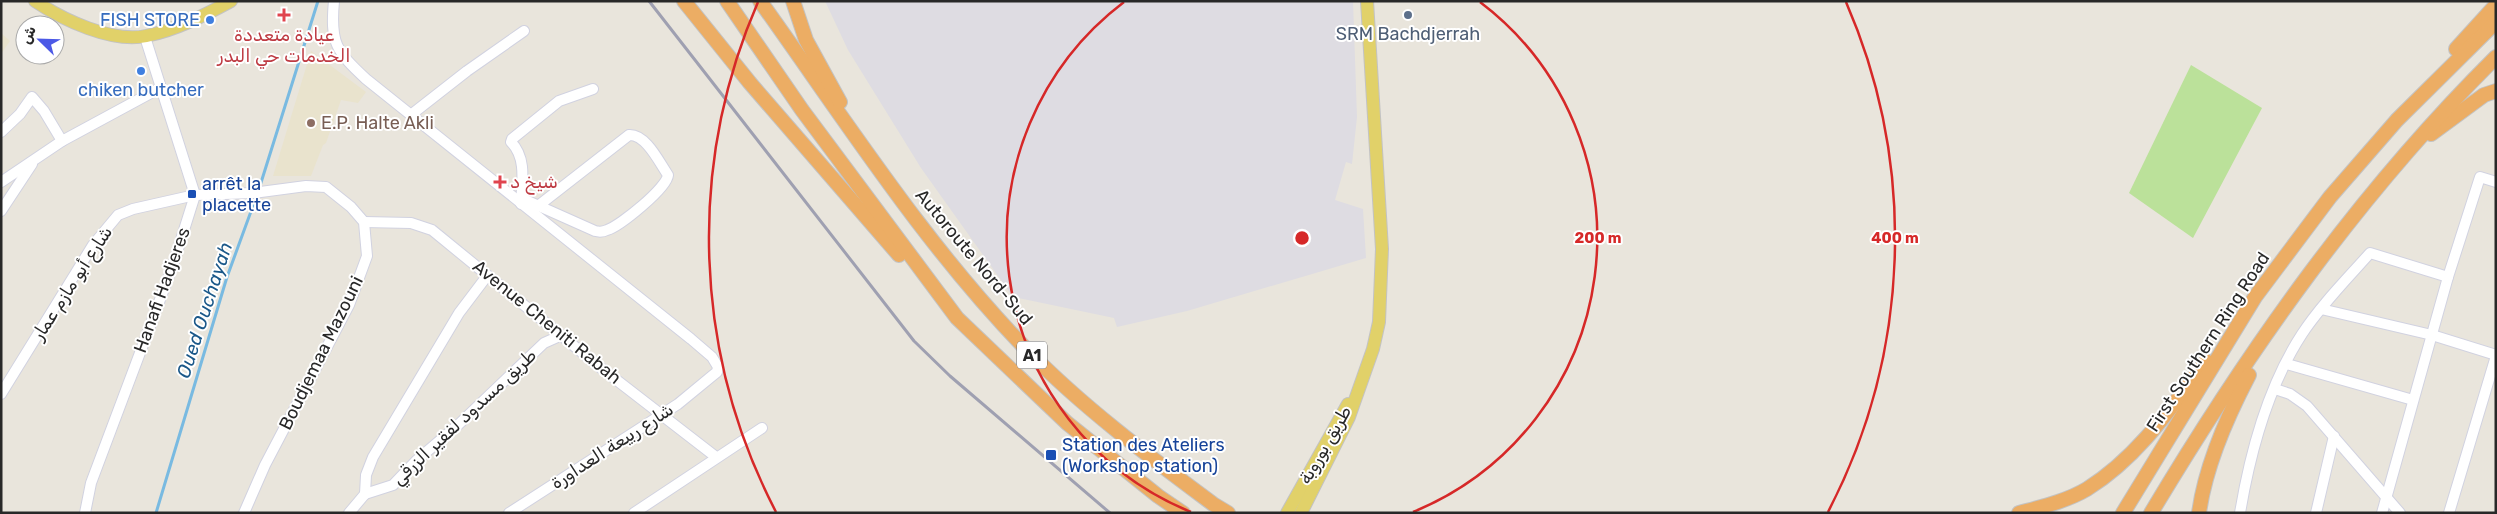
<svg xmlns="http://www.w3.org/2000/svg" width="2497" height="514" viewBox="0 0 2497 514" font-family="Rubik,'Noto Naskh Arabic',sans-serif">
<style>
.industrial{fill:#dedce2}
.education{fill:#e9e3cd}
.pitch{fill:#bbe19a}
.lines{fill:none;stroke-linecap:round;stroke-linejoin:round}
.stream{stroke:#79bae1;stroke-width:3}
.minor-casing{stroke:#d1d2e0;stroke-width:12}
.major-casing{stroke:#c3c3c3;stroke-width:14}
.highway-casing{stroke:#c3c3c3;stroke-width:16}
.minor{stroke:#fff;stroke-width:10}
.major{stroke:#e1d169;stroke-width:12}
.highway{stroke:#ecad64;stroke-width:14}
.rail{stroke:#9fa0b1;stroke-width:3}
.ring{fill:none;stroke:#d62828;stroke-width:2.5}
.health-dot{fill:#e0444e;stroke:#fff;stroke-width:2}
.service-dot{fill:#5c6f8a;stroke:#fff;stroke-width:2}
.shop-dot{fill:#3f7fe0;stroke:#fff;stroke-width:2}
.education-dot{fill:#8d6e63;stroke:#fff;stroke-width:2}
.transit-dot{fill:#1a4fb4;stroke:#fff;stroke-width:2}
.labels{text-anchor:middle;stroke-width:4;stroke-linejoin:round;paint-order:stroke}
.shield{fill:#fff;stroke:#686868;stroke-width:1}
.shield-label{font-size:16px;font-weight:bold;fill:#282828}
.shop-label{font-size:18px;fill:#366cbe;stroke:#fff;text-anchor:end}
.service-label{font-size:18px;fill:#4e5e75;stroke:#fff}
.health-label{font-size:18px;fill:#be3a42;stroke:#fff}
.education-label{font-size:18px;fill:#785e54;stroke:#fff;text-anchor:start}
.transit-label{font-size:18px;fill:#164399;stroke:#fff;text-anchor:start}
.street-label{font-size:18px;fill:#282828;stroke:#fff}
.water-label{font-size:19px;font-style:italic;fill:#1b5889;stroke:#fff}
.centre{fill:#d62828;stroke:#fff;stroke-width:2.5}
.ring-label{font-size:15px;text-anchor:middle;font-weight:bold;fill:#d62828;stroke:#fff;stroke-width:4;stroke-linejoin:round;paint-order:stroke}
</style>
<rect width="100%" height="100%" fill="#e9e5dc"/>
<polygon class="industrial" points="825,1 1353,1 1357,117 1352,164 1346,162 1335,200 1363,209 1366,258 1187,311 1117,327 1114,318 1013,297 921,168 848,50"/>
<g class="education">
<polygon points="1,33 10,41 1,54"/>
<polygon points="311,51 366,92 358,103 341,100 326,143 323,145 311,176 273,176"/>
</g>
<polygon class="pitch" points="2191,65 2262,108 2193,238 2129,193"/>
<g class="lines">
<g class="stream">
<polyline points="259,189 318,1"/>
<polyline points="156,513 227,277 257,195"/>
</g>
<g class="minor-casing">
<g id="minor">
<path d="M334 1C330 43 336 51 366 79L691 339 712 357 718 367 717 372 712 376 678 404 509 513"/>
<polyline points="412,114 467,71 524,31"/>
<polyline points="1,132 20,114 32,97 44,111 62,141"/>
<polyline points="1,182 62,141 160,88"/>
<path d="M521 198 595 231C599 232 603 232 607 230 620 226 667 188 668 175 659 162 646 134 629 135L538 206"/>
<path d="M521 204C522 183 527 158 511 142L512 139 559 101 593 89"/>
<polyline points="1,211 32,164"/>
<polyline points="364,222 411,223 432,230 601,368 716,457"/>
<polyline points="2321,309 2432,335 2496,355"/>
<polyline points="2287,364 2413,400"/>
<polyline points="2275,389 2290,394 2307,406 2400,513"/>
<polyline points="1,394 93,245 118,215 133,209 195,195 253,193 306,186 326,187 351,207 364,222 367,256 349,305 265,465 244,513"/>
<polyline points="365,494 393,485 417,460 458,425 544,343 562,335"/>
<polyline points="365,494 366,475 373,457 459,313 487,276"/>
<polyline points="85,513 91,483 173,265 195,195 145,37"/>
<polyline points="349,513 365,494"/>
<polyline points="634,513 762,428"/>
<path d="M2240 513C2250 453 2268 386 2302 334 2321 305 2347 279 2370 253L2448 277"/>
<polyline points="2316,513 2334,436"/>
<polyline points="2382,513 2448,277 2480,177 2496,182"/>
<polyline points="2449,513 2496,356"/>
</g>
</g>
<g class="major-casing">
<g id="major">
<path d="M35 1C63 20 112 43 146 36 176 30 205 15 231 1"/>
<polyline points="1287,513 1348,404"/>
<polyline points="1301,513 1349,417 1373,349 1379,322 1382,249 1367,1"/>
</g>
</g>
<g class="highway-casing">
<g id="highway">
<polyline points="684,1 750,83 899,255"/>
<polyline points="727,1 802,110 957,318 1067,423 1158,496 1183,513"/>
<path d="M760 1C846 121 926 247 1029 352 1085 409 1150 457 1213 504L1228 513"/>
<polyline points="793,1 806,40 840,102"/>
<polyline points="2456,49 2496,5"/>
<polyline points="2431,134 2484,95 2496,91"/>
<path d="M2019 513C2041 507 2067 501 2087 489 2137 458 2171 408 2206 361"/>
<polyline points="2123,513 2255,297 2330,197 2397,120 2496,22"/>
<path d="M2151 513C2249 349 2360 192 2496 57"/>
<path d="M2199 513C2205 468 2228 415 2249 375"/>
</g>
</g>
<use href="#minor" class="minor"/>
<use href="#major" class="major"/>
<use href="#highway" class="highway"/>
<polyline class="rail" points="649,1 914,341 950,376 1110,513"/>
</g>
<g class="ring">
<path d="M1191 512A296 296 0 0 1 1124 2M1480 2A296 296 0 0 1 1413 512"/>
<path d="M776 512A593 593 0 0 1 758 2M1846 2A593 593 0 0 1 1828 512"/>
</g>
<g class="health-dot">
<path d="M281.5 7.5h5v5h5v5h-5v5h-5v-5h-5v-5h5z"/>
<path d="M497.5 174.5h5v5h5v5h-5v5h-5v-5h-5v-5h5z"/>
</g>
<circle class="service-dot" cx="1408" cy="15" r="5"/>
<g class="shop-dot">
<circle cx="210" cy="20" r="5"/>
<circle cx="141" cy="71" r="5"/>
</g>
<circle class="education-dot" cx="311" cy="123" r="5"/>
<g class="transit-dot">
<rect x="187" y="189" width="10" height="10" rx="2.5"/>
<rect x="1045" y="449" width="12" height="12" rx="2.5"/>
</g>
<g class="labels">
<rect class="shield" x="1017" y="341.5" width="30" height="27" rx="4"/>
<g class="shield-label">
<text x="1032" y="361">A1</text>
</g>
<g class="shop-label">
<text x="200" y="26">FISH STORE</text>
<text x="141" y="96" text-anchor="middle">chiken butcher</text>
</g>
<g class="service-label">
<text x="1408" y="40">SRM Bachdjerrah</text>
</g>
<g class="health-label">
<text x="284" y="41">عيادة متعددة<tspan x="284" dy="21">الخدمات حي البدر</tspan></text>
<text x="510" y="188" text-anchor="start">شيخ د</text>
</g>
<g class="education-label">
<text x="321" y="129">E.P. Halte Akli</text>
</g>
<g class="transit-label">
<text x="202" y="190">arrêt la<tspan x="202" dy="21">placette</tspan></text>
<text x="1062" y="451">Station des Ateliers<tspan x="1062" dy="21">(Workshop station)</tspan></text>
</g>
<g class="street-label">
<text transform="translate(974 257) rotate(50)" y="6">Autoroute Nord-Sud</text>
<text transform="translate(72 283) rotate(-57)" y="6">شارع أبو مازم عمار</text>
<text transform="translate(162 290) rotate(-70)" y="6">Hanafi Hadjeres</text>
<text transform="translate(547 322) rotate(39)" y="6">Avenue Cheniti Rabah</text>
<text transform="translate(2208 342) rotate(-57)" y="6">First Southern Ring Road</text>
<text transform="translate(321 353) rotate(-64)" y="6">Boudjemaa Mazouni</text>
<text transform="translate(464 417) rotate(-43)" y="6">طريق مسدود لفقير الزرقي</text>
<text transform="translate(1325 445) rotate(-60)" y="6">طريق بوروبة</text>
<text transform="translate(612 446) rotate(-33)" y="6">شارع ربيعة العداورة</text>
</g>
<g class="water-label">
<text transform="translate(204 310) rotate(-72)" y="7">Oued Ouchayah</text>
</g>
</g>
<circle cx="1302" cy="238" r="8" class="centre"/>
<g class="ring-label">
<text x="1598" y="243">200 m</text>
<text x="1895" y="243">400 m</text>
</g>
<rect width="2497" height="514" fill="none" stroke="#282828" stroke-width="5"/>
<g transform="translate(40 40) rotate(293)"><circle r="24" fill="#ffffff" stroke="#a9a9a9"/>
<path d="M0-4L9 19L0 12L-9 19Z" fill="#4c59e6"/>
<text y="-8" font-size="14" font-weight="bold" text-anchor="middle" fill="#282828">ش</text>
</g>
</svg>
